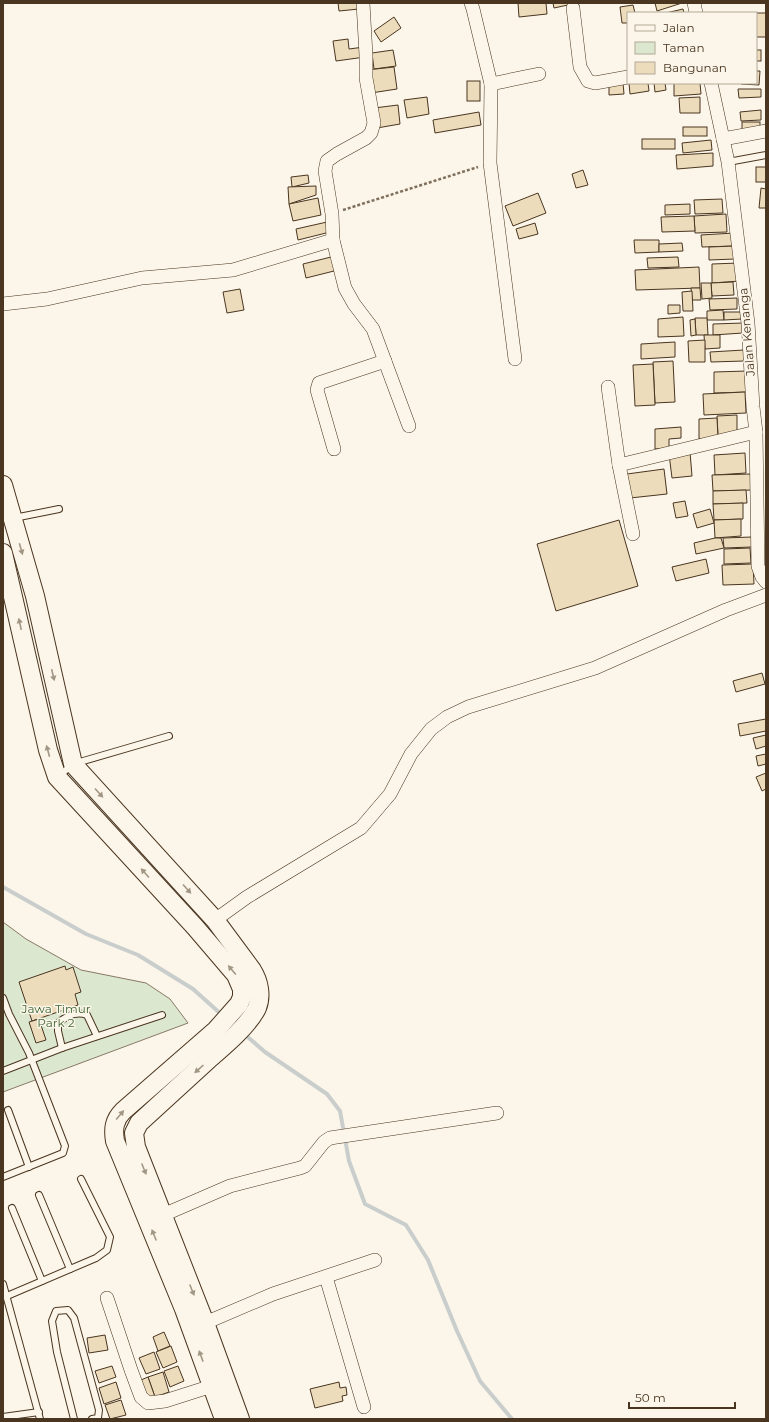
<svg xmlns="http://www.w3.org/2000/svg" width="769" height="1422" viewBox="0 0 769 1422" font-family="Montserrat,sans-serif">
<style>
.green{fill:#dce7d0;stroke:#887966}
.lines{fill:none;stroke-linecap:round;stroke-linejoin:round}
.stream{stroke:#c9cecd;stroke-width:4}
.building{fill:#ecdcbc;stroke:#4a3520}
.lane-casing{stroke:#4a3520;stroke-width:8}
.street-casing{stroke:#4a3520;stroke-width:14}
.secondary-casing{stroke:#4a3520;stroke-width:20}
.path{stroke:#7f6f5c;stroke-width:2.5;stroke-dasharray:3 2;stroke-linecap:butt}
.lane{stroke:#fbf6e9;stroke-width:6}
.street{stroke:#fbf6e9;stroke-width:13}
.secondary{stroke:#fbf6e9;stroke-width:18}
.oneway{fill:#a29684}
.labels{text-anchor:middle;stroke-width:3;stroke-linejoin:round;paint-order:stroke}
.street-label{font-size:12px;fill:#4a3520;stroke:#fbf6e9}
.park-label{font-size:12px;fill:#436837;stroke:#fbf6e9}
</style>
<rect width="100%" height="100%" fill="#fbf6e9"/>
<polygon class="green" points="3,922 26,939 81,970 146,983 170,999 188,1023 3,1092"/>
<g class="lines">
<g class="stream">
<polyline points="3,887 86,934 138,955 193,989 222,1015"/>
<polyline points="243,1033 265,1052 327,1094 340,1111 349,1161 365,1204 406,1225 428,1260 457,1331 480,1381 512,1419"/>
</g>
</g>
<g class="building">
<polygon points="338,3 359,3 359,9 339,11"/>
<polygon points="518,3 546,3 547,14 519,17"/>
<polygon points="553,3 577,3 554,8"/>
<polygon points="655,3 682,3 657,11"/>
<polygon points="633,5 635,13 628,13 628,23 622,23 620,7"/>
<polygon points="683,9 684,13 666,13"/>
<rect x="756" y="13" width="10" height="24"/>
<polygon points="394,17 401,28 381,42 374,31"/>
<polygon points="348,39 349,49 364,47 365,57 336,61 333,41"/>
<polygon points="393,50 396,66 374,69 372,53"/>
<rect x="756" y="50" width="5" height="11"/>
<polygon points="394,67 397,89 371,93 367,70"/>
<polygon points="756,71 760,71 759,85 741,84 741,83 756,83"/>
<rect x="467" y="81" width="13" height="20"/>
<polygon points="623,83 624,94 609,95 609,84"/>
<polygon points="629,83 648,83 649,91 630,94"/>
<polygon points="654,83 665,83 666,90 655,92"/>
<polygon points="674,83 700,83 701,94 674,96"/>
<polygon points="738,89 761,89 761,97 739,98"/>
<polygon points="427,97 429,114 407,118 404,100"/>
<polygon points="700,97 700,113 680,113 679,98"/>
<polygon points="398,105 400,124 377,128 374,108"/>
<polygon points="761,110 761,120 741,121 740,112"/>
<polygon points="479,112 481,125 435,133 433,120"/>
<rect x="742" y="122" width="18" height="9"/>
<rect x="683" y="127" width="24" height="9"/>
<rect x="642" y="139" width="33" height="10"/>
<polygon points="711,140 712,150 683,153 682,143"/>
<polygon points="713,153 713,166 677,169 676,155"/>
<rect x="756" y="167" width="10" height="15"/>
<polygon points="583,170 588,185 576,188 572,174"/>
<polygon points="308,175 309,183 292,187 291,177"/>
<polygon points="316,186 316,195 289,204 288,187"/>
<polygon points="761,188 766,189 766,208 759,208"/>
<polygon points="538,193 546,213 513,226 505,206"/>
<polygon points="318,198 321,215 293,221 289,204"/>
<polygon points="722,199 723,213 695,214 694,200"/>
<polygon points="690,204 690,214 665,215 665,205"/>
<polygon points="726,214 727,232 695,233 694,216"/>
<polygon points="694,216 695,231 662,232 661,217"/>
<polygon points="327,222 330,232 298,240 296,229"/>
<polygon points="535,223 538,234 519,239 516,229"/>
<polygon points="734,233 734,246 702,247 701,235"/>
<polygon points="634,240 659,240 659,252 635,253"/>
<polygon points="682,243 683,251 659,252 659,244"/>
<polygon points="735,246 735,259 709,260 709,247"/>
<polygon points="335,256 338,270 306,278 303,264"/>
<polygon points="678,257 679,267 648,268 647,258"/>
<polygon points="739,263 740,281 712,283 712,264"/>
<polygon points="699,267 700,288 636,290 635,270"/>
<polygon points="733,282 734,295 712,296 711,283"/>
<polygon points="701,283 711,283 712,298 702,299"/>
<polygon points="691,288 700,288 701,300 692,300"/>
<polygon points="240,289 244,310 227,313 223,292"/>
<polygon points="692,291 693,311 683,311 682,292"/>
<polygon points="737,298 737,309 710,310 709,299"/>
<polygon points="668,305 680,305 680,313 668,314"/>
<polygon points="723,310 724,320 707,320 707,311"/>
<polygon points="724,312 742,312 742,319 724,320"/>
<polygon points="683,317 684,336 658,337 658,319"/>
<polygon points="695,318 707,318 708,335 696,335"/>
<polygon points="695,319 696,335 691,336 690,320"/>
<polygon points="743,323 743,333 713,335 713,324"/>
<polygon points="704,335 720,335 720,348 705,349"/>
<polygon points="705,340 705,362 689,362 688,341"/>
<polygon points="675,342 675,357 641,359 641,344"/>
<polygon points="744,350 744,361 711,362 710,352"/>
<polygon points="673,361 675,402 655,403 653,362"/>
<polygon points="653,364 655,405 635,406 633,365"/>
<polygon points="747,371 748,392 714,393 714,372"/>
<polygon points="745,392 746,413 704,415 703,394"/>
<polygon points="737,415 737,434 718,435 717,416"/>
<polygon points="717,418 718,438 699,439 699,419"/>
<polygon points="681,427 681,438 669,439 669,448 655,449 655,429"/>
<polygon points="690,452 692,476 672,478 669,454"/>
<polygon points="745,453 746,473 715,475 714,455"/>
<polygon points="664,469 667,494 630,498 627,474"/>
<polygon points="751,474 752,490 713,491 712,475"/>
<polygon points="746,490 747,503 713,504 713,491"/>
<polygon points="685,501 688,516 676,518 673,503"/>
<polygon points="743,503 743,519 714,520 713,504"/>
<polygon points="710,509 714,523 697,528 693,514"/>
<polygon points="741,519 741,536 715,538 714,520"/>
<polygon points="619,520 638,586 556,611 537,544"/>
<polygon points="752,537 752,547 724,548 723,538"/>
<polygon points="715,538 721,538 724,548 696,554 694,543"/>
<polygon points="750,548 751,563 724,564 724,549"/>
<polygon points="706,559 709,573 676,581 672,567"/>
<polygon points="753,564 754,584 723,585 722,565"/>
<polygon points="762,673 765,684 736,692 733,681"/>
<polygon points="766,719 766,731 740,736 738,724"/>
<polygon points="766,735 766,746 756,749 753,738"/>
<polygon points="766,754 766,764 758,766 756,756"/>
<polygon points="766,773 766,789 762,791 756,777"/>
<polygon points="65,966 66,970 73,967 81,992 75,994 78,1005 32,1021 19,982"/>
<polygon points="39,1019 46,1040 36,1043 29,1022"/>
<polygon points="164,1332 170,1346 158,1351 153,1337"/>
<polygon points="105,1335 108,1350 89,1353 87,1338"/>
<polygon points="171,1346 177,1362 163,1368 156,1352"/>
<polygon points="154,1352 160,1369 146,1374 139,1358"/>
<polygon points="112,1366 116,1377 99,1383 95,1371"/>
<polygon points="178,1366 184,1381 170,1387 164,1371"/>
<polygon points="163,1372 169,1392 155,1397 148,1377"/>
<polygon points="148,1377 155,1397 148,1400 141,1380"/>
<polygon points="116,1382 121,1398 104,1404 99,1388"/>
<polygon points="339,1382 340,1388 346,1387 347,1395 342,1396 343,1401 315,1408 310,1389"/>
<polygon points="121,1400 126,1415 110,1419 105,1405"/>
</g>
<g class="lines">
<g class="lane-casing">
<g id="lane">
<polyline points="728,162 766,155"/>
<polyline points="14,518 59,509"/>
<polyline points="59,776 73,764 169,736"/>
<polyline points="3,998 9,1014 29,1053 65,1146 63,1153 3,1177"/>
<path d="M62 1048 58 1031V1023C66 1016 77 1011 87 1015L97 1036"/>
<polyline points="3,1071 62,1048 162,1015"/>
<polyline points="8,1110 29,1167"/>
<polyline points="39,1195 70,1269"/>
<polyline points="12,1208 42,1281"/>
<polyline points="3,1284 40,1419"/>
<polyline points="7,1296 96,1258 107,1250 110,1237 81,1179"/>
<polyline points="3,1417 39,1412"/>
<polyline points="74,1419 57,1352 52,1321 56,1311 68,1310 74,1318 99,1410 98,1418 92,1419"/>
</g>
</g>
<g class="street-casing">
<g id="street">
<polyline points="471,3 473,9 491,84 490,163 515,359"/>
<polyline points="694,3 696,13"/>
<polyline points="573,8 580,67 588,81 595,83 628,77"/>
<polyline points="711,83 728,162 748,323 753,407 756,432 758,566 762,577 766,582"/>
<polyline points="491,84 539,74"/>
<polyline points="723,139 766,131"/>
<polyline points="333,240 345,288 354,304 373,329 409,426"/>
<polyline points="3,304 47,299 142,278 233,270 333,240 332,214 325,171 327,161 337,154 366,138 371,133 374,123 366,78 366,55 363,3"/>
<polyline points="608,387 619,465 756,432"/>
<polyline points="334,449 317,390 319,383 385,361"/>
<polyline points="619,465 633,534"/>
<polyline points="215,920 247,897 361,828 390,794 411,754 431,729 447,717 468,707 595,668 726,610 766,595"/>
<polyline points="163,1215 230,1186 300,1168 305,1166 324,1142 330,1138 497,1113"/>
<polyline points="326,1277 364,1407"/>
<polyline points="107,1298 131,1370 141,1397 148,1403 165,1401 212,1386"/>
<polyline points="205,1323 273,1294 375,1260"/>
</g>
</g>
<g class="secondary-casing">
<g id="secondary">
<path d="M3 485 35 596 73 764 215 920 252 970C259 981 262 996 257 1008 248 1026 224 1046 209 1059 186 1080 162 1102 139 1123L134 1133 136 1147 205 1323 240 1419"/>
<path d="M3 553 48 750 57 777 195 927 236 975 242 989V997L239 1004 216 1030 123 1111C114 1120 113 1129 115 1141L184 1309 224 1419"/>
</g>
</g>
<polyline class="path" points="343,210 478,167"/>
<use href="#lane" class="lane"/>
<use href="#street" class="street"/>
<use href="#secondary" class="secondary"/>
</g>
<defs><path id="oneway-solid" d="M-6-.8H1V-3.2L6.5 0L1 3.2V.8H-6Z"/></defs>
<g class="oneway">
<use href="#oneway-solid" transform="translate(21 549) rotate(74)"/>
<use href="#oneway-solid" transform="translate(20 624) rotate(-102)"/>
<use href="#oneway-solid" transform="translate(53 675) rotate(77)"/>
<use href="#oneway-solid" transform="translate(48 751) rotate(-105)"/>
<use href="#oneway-solid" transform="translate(99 793) rotate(48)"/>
<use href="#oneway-solid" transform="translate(145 873) rotate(-132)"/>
<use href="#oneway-solid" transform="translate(187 889) rotate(48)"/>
<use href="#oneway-solid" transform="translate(232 970) rotate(-130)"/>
<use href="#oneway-solid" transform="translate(199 1069) rotate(138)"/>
<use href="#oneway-solid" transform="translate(120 1115) rotate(-50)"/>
<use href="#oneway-solid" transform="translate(144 1169) rotate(68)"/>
<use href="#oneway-solid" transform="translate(154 1235) rotate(-112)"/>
<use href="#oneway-solid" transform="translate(192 1290) rotate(68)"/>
<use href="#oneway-solid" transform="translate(201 1356) rotate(-110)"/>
</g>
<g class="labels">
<g class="street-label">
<text transform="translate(747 332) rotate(-95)" y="4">Jalan Kenanga</text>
</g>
<g class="park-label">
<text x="56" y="1013">Jawa Timur<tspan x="56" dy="14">Park 2</tspan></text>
</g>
</g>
<rect width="769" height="1422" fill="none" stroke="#4a3520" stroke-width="8"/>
<rect x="627" y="12" width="130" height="72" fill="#fbf6e9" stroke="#b4a999"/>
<rect x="635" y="25" width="20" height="6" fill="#fbf6e9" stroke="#b4a999"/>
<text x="663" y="32" font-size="12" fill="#4a3520">Jalan</text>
<rect x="635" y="42" width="20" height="12" fill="#dce7d0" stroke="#b4a999"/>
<text x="663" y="52" font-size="12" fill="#4a3520">Taman</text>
<rect x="635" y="62" width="20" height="12" fill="#ecdcbc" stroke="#b4a999"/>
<text x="663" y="72" font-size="12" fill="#4a3520">Bangunan</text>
<path d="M629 1402v6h106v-6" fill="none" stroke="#4a3520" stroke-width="2"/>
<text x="635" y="1402" font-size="12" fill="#4a3520" stroke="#fbf6e9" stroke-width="3" paint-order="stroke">50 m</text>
</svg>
